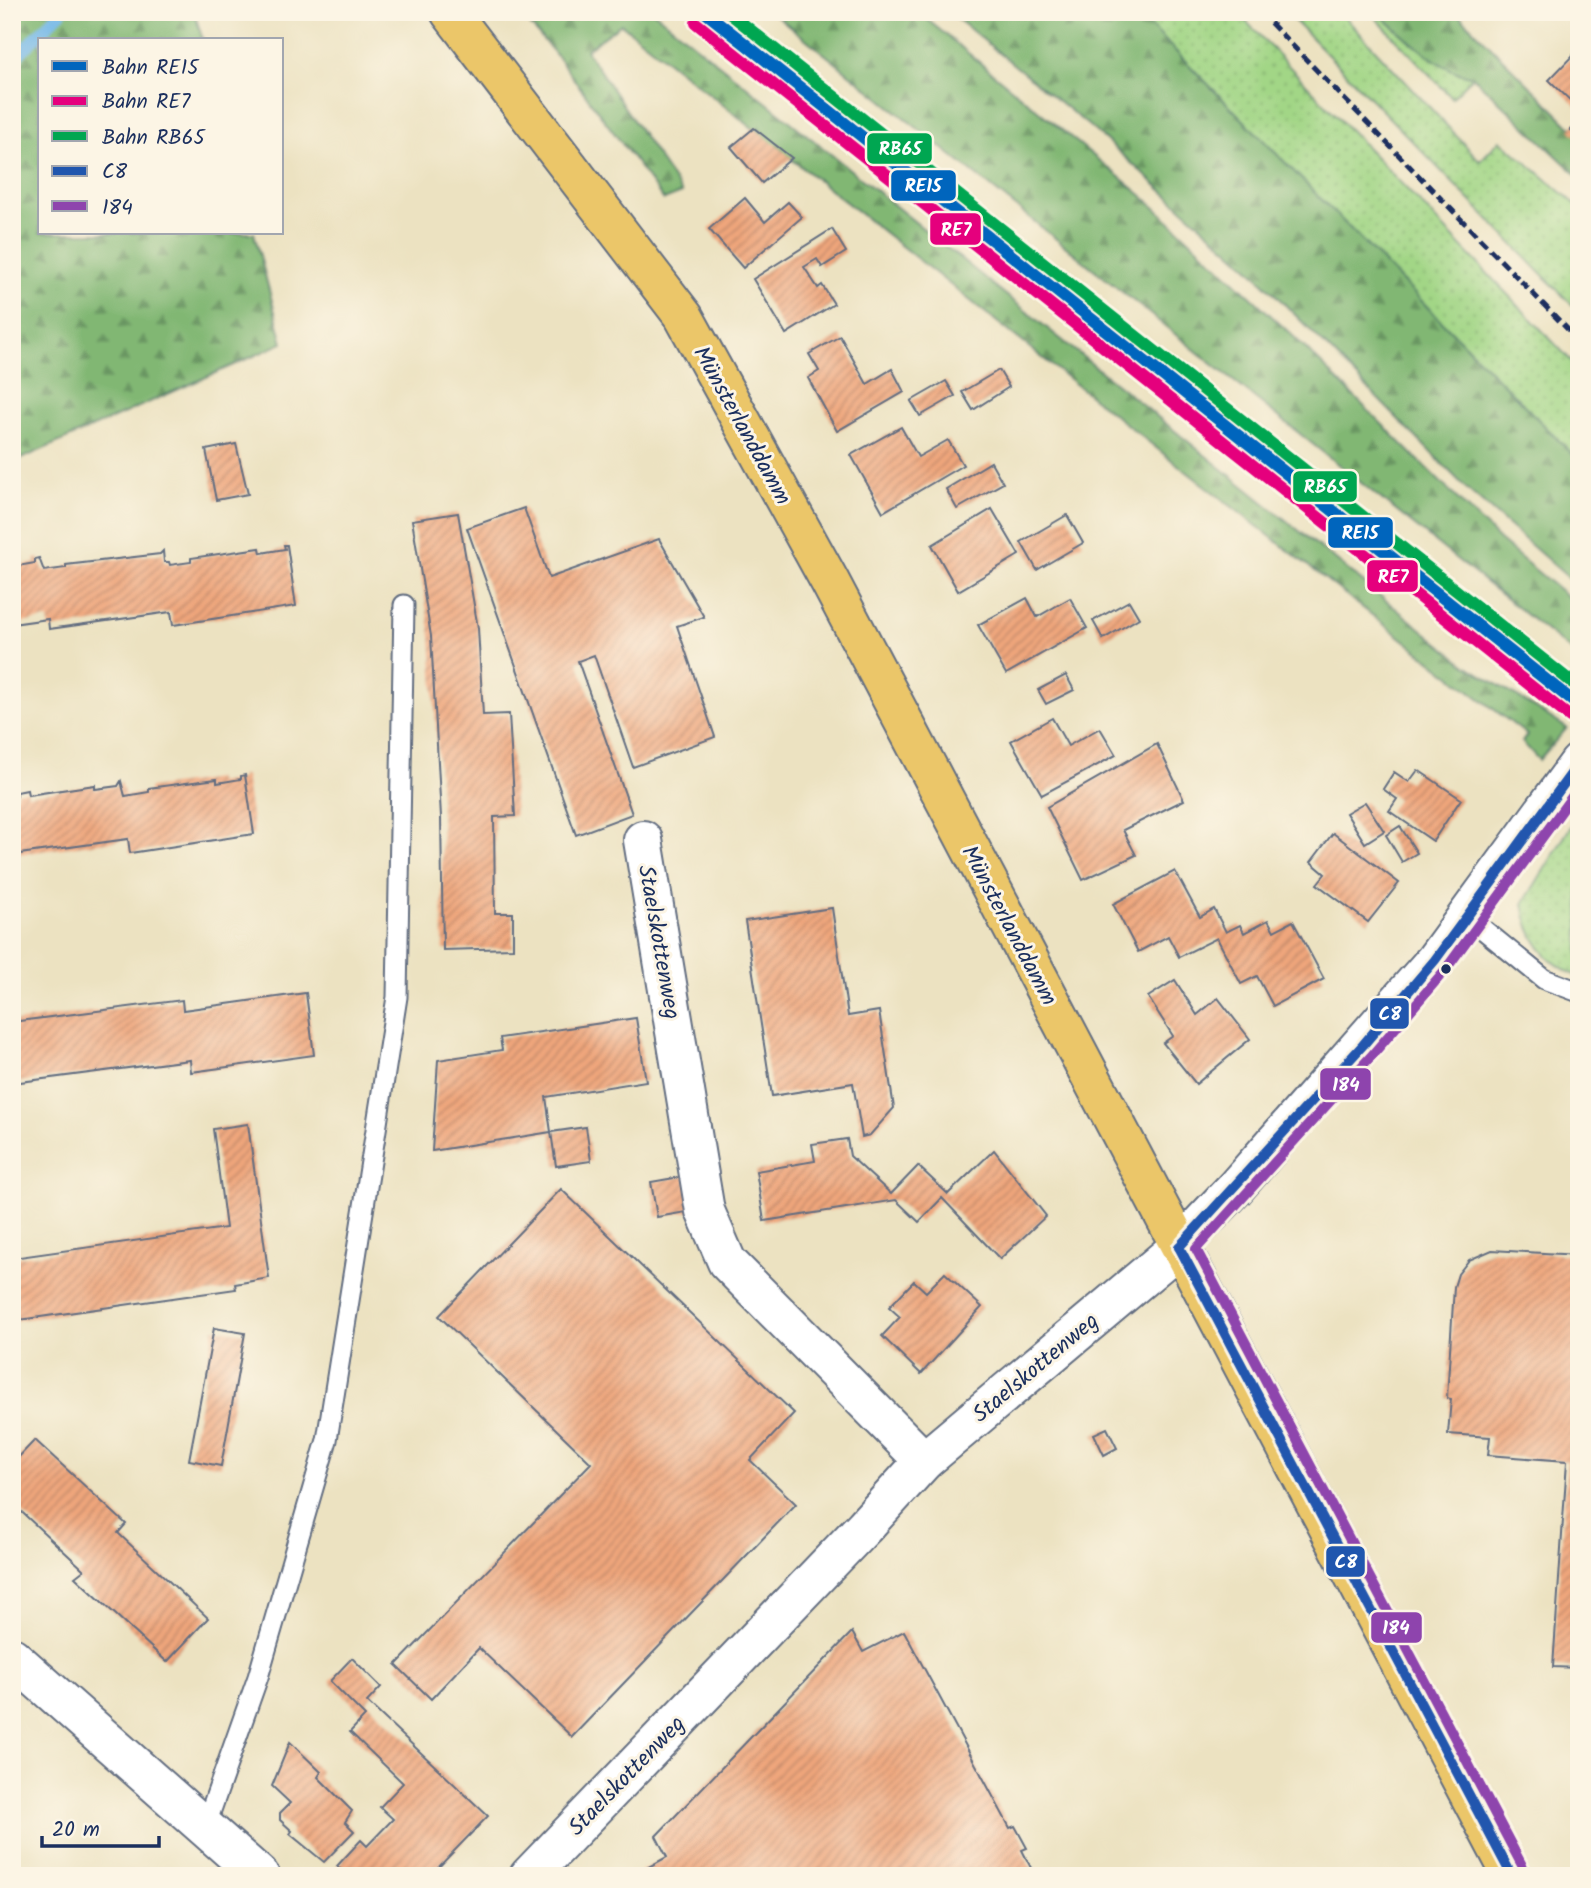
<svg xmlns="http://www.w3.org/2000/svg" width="1591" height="1888" viewBox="0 0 1591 1888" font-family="Kalam,sans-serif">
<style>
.grass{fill:url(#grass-dots);stroke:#5e8272;stroke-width:2}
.forest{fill:url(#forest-firs);stroke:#4e7368;stroke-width:2}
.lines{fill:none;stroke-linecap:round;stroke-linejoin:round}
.stream{stroke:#72b7e8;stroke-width:12}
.building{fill:url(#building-hatch)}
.service-casing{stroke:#646e81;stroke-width:23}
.minor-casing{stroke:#646e81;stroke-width:42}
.primary-casing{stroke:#646e81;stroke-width:42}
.service{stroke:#fff;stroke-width:19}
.minor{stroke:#fff;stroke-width:38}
.primary{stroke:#ebc669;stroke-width:38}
.rail{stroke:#1b2f5e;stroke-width:5;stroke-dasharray:10 5;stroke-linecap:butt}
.bus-1-casing{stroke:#fcf5e5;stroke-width:16}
.bus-2-casing{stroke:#fcf5e5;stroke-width:16}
.bus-1{stroke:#2056ae;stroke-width:10}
.bus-2{stroke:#8e44ad;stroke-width:10}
.rail-1-casing{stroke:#fcf5e5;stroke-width:18}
.rail-2-casing{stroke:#fcf5e5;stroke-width:18}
.rail-3-casing{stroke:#fcf5e5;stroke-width:18}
.rail-1{stroke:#0065bd;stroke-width:12}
.rail-2{stroke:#e5007d;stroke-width:12}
.rail-3{stroke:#00a651;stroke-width:12}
.bus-dot{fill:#1b2f5e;stroke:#fcf5e5;stroke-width:2.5}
.labels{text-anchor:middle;stroke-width:6;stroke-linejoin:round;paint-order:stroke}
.street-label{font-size:23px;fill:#1b2f5e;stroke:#fcf5e5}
.line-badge{stroke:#fcf5e5;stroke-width:2.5}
.badge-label{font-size:19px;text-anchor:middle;font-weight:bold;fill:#fff}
</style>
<defs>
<pattern id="grass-dots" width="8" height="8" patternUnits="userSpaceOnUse" patternTransform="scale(1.75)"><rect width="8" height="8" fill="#a2d686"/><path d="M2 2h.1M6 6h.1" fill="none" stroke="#8bb876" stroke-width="1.8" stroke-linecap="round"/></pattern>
<pattern id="forest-firs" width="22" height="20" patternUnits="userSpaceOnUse" patternTransform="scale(1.75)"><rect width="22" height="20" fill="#81b773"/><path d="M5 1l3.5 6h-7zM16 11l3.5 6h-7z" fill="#699562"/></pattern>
<pattern id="building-hatch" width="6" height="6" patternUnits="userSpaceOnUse" patternTransform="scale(1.75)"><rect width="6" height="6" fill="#efa67c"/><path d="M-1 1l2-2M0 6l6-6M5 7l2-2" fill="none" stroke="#c18869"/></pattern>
</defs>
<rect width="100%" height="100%" fill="#fcf5e5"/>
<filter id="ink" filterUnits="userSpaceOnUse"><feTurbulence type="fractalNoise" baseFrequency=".0143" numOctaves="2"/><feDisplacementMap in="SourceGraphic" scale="14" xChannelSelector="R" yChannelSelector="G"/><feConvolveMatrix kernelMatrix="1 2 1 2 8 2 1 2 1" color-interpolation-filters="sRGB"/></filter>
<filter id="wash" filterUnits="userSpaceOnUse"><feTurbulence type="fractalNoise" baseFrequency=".00686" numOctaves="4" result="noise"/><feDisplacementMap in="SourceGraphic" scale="28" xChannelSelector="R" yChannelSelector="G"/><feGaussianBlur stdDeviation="1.57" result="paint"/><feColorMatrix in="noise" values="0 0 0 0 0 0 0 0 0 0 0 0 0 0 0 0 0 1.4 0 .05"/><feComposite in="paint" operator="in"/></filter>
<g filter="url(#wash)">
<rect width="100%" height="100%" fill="#ece2c1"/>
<g class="grass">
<polygon points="1137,12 1237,12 1579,369 1579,461"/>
<polygon points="1286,12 1340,12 1480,161 1500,140 1579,207 1579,312"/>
<path d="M1370 12H1377C1404 35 1437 70 1473 77L1452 98Z"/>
<path d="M1579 813V977C1545 962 1529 940 1523 904Z"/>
</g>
<g class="forest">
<polygon points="12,12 194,12 203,40 40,40 40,233 254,233 283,343 12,463"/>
<polygon points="519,12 654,12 1466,665 1567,728 1539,760 1522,742 1527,735 1169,458 621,24 586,50 682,193 664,200 553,51"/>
<polygon points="772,12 918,12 1145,198 1294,337 1499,540 1579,606 1579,657"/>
<polygon points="949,12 1137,12 1579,461 1579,587 1467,489 1250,269 1099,134"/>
<path d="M1377 12H1456L1579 135V177L1473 77C1437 70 1404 35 1377 12Z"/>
</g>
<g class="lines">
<polyline class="stream" points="12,61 61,12"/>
</g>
<g id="blocks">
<g class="building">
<polygon points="1574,54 1579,58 1579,109 1549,80"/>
<polygon points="1579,120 1579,138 1570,130"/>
<polygon points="754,128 792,158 762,183 731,147"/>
<polygon points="745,198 765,222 788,202 802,217 743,268 709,229"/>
<polygon points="832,229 846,252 822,267 817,259 804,267 818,288 822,285 834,304 786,334 753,279"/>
<polygon points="840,336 867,384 892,369 904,392 837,431 808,378 819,371 809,354"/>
<polygon points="999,370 1009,387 973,410 962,392"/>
<polygon points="946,381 955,396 920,416 911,401"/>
<polygon points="901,427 918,457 948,440 963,465 883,512 851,455"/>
<polygon points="236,444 248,494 216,500 206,450"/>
<polygon points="991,462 1003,483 957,509 946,489"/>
<polygon points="524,508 549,578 659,539 704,617 677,626 715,737 633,767 594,655 578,661 632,814 576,835 467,528"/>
<polygon points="992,509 1019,555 958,591 932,545"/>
<polygon points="458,513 478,628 483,715 509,714 515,816 494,817 495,913 513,913 513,948 443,950 441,817 431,636 412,520"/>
<polygon points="1067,515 1083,543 1037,570 1021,542"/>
<polygon points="284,545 287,545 296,606 173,625 171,612 49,629 48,619 12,624 12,567 35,563 35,559 39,558 44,571 66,568 66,565 160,554 163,551 164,562 169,562 170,565 191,562 191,558 260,548 261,553 285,549"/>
<polygon points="1027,598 1037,617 1070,598 1087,628 1006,674 978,625"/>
<polygon points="1129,601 1139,618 1103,639 1093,621"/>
<polygon points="1066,675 1074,690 1046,704 1038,690"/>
<polygon points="1052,718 1068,746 1100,728 1116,755 1042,795 1011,741"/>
<polygon points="1157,744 1184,800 1123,830 1136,855 1083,880 1047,807"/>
<polygon points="1418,770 1461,799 1433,841 1389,811 1397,799 1383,789 1394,772 1409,782"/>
<polygon points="245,775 254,834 130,853 128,839 12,855 12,797 17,796 17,792 27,790 28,795 95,785 95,789 118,786 121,781 125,796 149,792 149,788 217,779 217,783 241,779 241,776"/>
<polygon points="1365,802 1384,831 1365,843 1346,813"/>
<polygon points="1400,826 1417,853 1402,862 1386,835"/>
<polygon points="1333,833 1399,883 1368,922 1317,884 1325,874 1311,862"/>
<polygon points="1175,871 1200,917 1214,909 1226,932 1240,925 1244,933 1268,920 1274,931 1293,921 1324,979 1273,1006 1257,976 1241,984 1217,938 1179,957 1168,936 1138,952 1113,904"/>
<polygon points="832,908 848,1016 879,1011 894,1108 870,1135 862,1137 853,1083 772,1096 745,921"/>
<polygon points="1175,980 1197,1015 1218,998 1250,1039 1196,1084 1163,1043 1173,1036 1148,997"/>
<polygon points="306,993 314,1055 191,1072 190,1060 12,1083 12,1022 182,1000 183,1010"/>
<polygon points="636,1018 646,1081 546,1097 551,1132 586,1127 591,1161 556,1166 551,1132 432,1151 438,1060 502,1050 500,1038"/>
<polygon points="248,1124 269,1278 235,1284 236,1289 12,1321 12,1258 226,1228 213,1129"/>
<polygon points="847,1139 850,1156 891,1194 918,1166 948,1194 994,1150 1046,1216 1000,1259 942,1198 919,1222 896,1200 764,1221 756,1171 815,1161 812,1144"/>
<polygon points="686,1176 692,1211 657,1217 651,1182"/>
<polygon points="561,1189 794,1413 750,1460 796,1504 572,1737 479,1648 431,1699 396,1665 591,1463 439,1316"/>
<polygon points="1492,1250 1579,1255 1579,1668 1553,1667 1567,1461 1488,1455 1490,1437 1448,1434 1451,1399 1447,1398 1454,1287 1458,1274 1469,1260"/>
<polygon points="945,1273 982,1307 921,1374 882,1336 900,1317 889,1307 914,1281 926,1292"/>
<polygon points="214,1328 245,1333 221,1466 189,1460"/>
<polygon points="1107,1428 1117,1448 1104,1455 1094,1434"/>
<polygon points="35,1440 126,1524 118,1533 208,1618 167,1662 75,1577 84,1570 12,1503 12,1464"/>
<polygon points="904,1631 1010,1828 1015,1826 1027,1848 1022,1850 1035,1876 643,1876 641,1871 667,1857 656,1836 852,1632 863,1652"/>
<polygon points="352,1658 381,1687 367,1702 488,1816 430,1876 348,1876 337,1866 361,1840 367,1846 393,1819 380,1807 403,1783 350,1732 365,1716 330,1681"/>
<polygon points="290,1742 321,1772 318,1777 352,1811 345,1822 354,1831 324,1862 290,1834 292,1831 280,1820 280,1813 290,1803 272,1786"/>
</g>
</g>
</g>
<g filter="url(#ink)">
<use href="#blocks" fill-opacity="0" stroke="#646e81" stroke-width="2"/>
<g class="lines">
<g class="service-casing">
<g id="service">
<polyline points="1468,917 1544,979 1579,992"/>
<polyline points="205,1827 258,1677 327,1440 397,997 404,605"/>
</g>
</g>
<g class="minor-casing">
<g id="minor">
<polyline points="643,840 705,1211 727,1262 924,1461"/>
<polyline points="12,1657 260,1876"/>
<polyline points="529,1876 864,1527 924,1461 1179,1247 1235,1188 1435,960 1579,763"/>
</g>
</g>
<g class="primary-casing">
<polyline id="primary" points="450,12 684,317 829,580 1512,1876"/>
</g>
<use href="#service" class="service"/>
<use href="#minor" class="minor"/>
<use href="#primary" class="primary"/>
<polyline class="rail" points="1260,12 1579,341"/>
<g class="bus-1-casing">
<g id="bus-1">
<polyline points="1179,1247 1512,1876"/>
<polyline points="1179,1247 1363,1045 1435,960 1579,763"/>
</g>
</g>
<g class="bus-2-casing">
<polyline id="bus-2" points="1524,1869 1196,1249 1373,1054 1446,969 1579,787"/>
</g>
<use href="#bus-1" class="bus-1"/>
<use href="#bus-2" class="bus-2"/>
<g class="rail-1-casing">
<polyline id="rail-1" points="705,12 1579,706"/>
</g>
<g class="rail-2-casing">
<polyline id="rail-2" points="696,23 1570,717"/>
</g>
<g class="rail-3-casing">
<polyline id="rail-3" points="728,12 1579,688"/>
</g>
<use href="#rail-1" class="rail-1"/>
<use href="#rail-2" class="rail-2"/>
<use href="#rail-3" class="rail-3"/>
</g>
</g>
<circle class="bus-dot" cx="1446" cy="969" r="6"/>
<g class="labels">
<g class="street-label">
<text transform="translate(743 425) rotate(61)" y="8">Münsterlanddamm</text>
<text transform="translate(1010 925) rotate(62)" y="8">Münsterlanddamm</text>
<text transform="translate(660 942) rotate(80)" y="8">Staelskottenweg</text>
<text transform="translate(1035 1367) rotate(-40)" y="8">Staelskottenweg</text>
<text transform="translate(626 1775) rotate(-46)" y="8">Staelskottenweg</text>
</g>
</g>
<g class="line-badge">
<rect x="866" y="132" width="67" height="33" rx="7" fill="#00a651"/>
<rect x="890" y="169" width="67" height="33" rx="7" fill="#0065bd"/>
<rect x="929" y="212" width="53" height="34" rx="7" fill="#e5007d"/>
<rect x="1292" y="470" width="66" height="33" rx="7" fill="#00a651"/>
<rect x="1327" y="516" width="67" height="33" rx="7" fill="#0065bd"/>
<rect x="1366" y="559" width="53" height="34" rx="7" fill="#e5007d"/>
<rect x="1369" y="997" width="41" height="33" rx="7" fill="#2056ae"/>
<rect x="1319" y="1067" width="53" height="34" rx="7" fill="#8e44ad"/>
<rect x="1325" y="1545" width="41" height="33" rx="7" fill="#2056ae"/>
<rect x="1370" y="1611" width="53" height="33" rx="7" fill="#8e44ad"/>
</g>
<g class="badge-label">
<text x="900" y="155">RB65</text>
<text x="923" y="192">RE15</text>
<text x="956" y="236">RE7</text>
<text x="1325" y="493">RB65</text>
<text x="1360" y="539">RE15</text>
<text x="1393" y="583">RE7</text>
<text x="1390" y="1020">C8</text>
<text x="1346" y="1091">184</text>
<text x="1346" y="1568">C8</text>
<text x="1396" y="1634">184</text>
</g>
<rect width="1591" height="1888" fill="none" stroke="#fcf5e5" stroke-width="42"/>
<rect x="38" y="38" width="245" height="196" fill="#fcf5e5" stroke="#a2a6af" stroke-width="2"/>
<rect x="52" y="61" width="35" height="10" fill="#0065bd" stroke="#a2a6af" stroke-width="2"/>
<text x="102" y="74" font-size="21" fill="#1b2f5e">Bahn RE15</text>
<rect x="52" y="96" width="35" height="10" fill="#e5007d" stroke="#a2a6af" stroke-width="2"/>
<text x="102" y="108" font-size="21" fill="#1b2f5e">Bahn RE7</text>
<rect x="52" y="131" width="35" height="10" fill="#00a651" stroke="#a2a6af" stroke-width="2"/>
<text x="102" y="144" font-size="21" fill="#1b2f5e">Bahn RB65</text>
<rect x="52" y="166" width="35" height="10" fill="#2056ae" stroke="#a2a6af" stroke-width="2"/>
<text x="102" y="178" font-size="21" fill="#1b2f5e">C8</text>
<rect x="52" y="201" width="35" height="10" fill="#8e44ad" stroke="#a2a6af" stroke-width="2"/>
<text x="102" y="214" font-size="21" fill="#1b2f5e">184</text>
<path d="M42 1836v10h117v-10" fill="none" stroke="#1b2f5e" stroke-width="3.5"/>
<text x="52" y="1836" font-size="21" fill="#1b2f5e" stroke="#fcf5e5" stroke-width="5" paint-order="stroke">20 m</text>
</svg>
